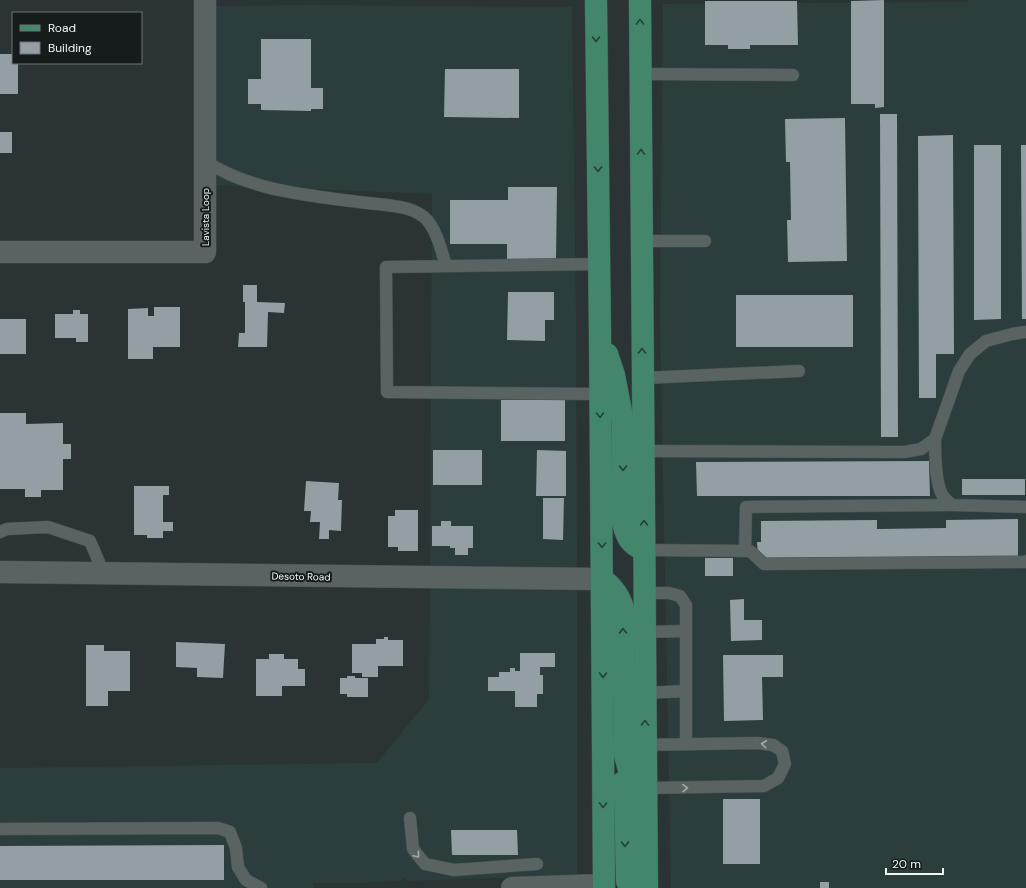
<svg xmlns="http://www.w3.org/2000/svg" width="1026" height="888" viewBox="0 0 1026 888" font-family="'DM Sans',sans-serif">
<style>
.built{fill:#2b3e3d}
.building{fill:#949fa3}
.lines{fill:none;stroke-linecap:round;stroke-linejoin:round}
.lane-casing{stroke:#47504f;stroke-width:13}
.street-casing{stroke:#47504f;stroke-width:23}
.primary-casing{stroke:#47504f;stroke-width:23}
.lane{stroke:#586362;stroke-width:12}
.street{stroke:#586362;stroke-width:22}
.primary{stroke:#42866c;stroke-width:22}
.oneway{stroke:#254037}
.oneway2{stroke:#a4acac}
.labels{text-anchor:middle;stroke-width:4;stroke-linejoin:round;paint-order:stroke}
.street-label{font-size:10px;fill:#eff6f5;stroke:#161b1b}
</style>
<rect width="100%" height="100%" fill="#2a3434"/>
<g class="built">
<polygon points="970,0 1026,0 1026,888 671,888 660,318 663,4 966,2"/>
<polygon points="314,5 572,7 576,324 577,568 430,566 432,194 215,185 215,6"/>
<polygon points="430,588 577,590 577,875 408,881 403,877 400,881 359,883 313,883 313,888 0,888 0,768 377,763 429,699"/>
</g>
<g class="building">
<polygon points="884,0 884,107 875,108 875,104 851,104 851,1"/>
<polygon points="705,1 797,1 798,45 750,45 750,49 728,49 728,45 705,45"/>
<polygon points="261,39 311,39 311,88 323,88 323,109 311,109 311,111 261,110 261,104 248,104 248,79 261,79"/>
<polygon points="0,54 13,54 13,63 18,63 18,94 0,94"/>
<polygon points="445,69 519,69 519,118 444,117"/>
<polygon points="880,114 897,114 898,437 881,437"/>
<polygon points="845,118 847,261 788,262 787,220 791,220 790,162 786,162 785,119"/>
<rect x="0" y="132" width="12" height="21"/>
<polygon points="953,135 954,354 936,354 936,398 919,398 918,136"/>
<polygon points="974,145 1001,145 1001,319 974,320"/>
<polygon points="1021,145 1026,145 1026,319 1022,319"/>
<polygon points="508,187 557,187 556,260 507,260 507,244 450,244 450,200 508,200"/>
<polygon points="243,285 257,285 257,302 285,303 284,313 268,312 267,347 238,347 239,333 245,333 245,302 243,302"/>
<polygon points="508,292 554,292 554,320 545,320 545,341 507,340"/>
<rect x="736" y="295" width="117" height="52"/>
<polygon points="154,307 180,307 180,347 153,347 153,359 128,359 128,309 148,308 148,316 154,316"/>
<polygon points="73,310 80,310 80,314 88,314 88,342 76,342 76,338 55,338 55,314 73,314"/>
<rect x="0" y="319" width="26" height="35"/>
<rect x="501" y="400" width="64" height="41"/>
<polygon points="0,413 26,413 26,424 63,423 63,444 71,444 71,459 63,459 63,490 41,490 41,497 25,497 25,489 0,489"/>
<rect x="433" y="450" width="49" height="35"/>
<polygon points="537,450 566,451 566,496 536,496"/>
<polygon points="929,461 930,496 697,496 696,462"/>
<rect x="962" y="479" width="63" height="16"/>
<polygon points="306,481 339,483 338,500 342,500 341,531 329,530 329,539 319,539 320,522 310,522 311,511 304,511"/>
<polygon points="134,486 169,486 169,495 163,495 163,522 173,522 173,531 163,531 163,538 147,538 147,535 134,535"/>
<polygon points="543,498 564,498 563,540 543,539"/>
<polygon points="395,510 418,510 418,551 398,551 398,547 388,547 388,516 395,516"/>
<polygon points="1018,519 1018,557 758,558 757,542 761,542 761,521 877,520 877,529 946,528 946,520"/>
<polygon points="441,521 451,521 451,526 473,526 473,548 468,548 468,555 455,555 455,548 450,548 450,546 432,546 432,526 441,526"/>
<rect x="705" y="558" width="28" height="18"/>
<polygon points="744,599 744,620 762,620 762,640 731,641 730,600"/>
<polygon points="384,637 388,637 388,640 403,640 403,666 378,666 378,677 362,677 362,673 352,673 352,644 376,644 376,639 384,639"/>
<polygon points="176,642 225,644 223,678 197,677 197,668 176,667"/>
<polygon points="86,645 104,645 104,651 130,651 130,691 108,691 108,706 86,706"/>
<polygon points="520,653 555,653 555,667 540,667 540,675 543,675 543,694 537,694 537,707 515,707 515,691 488,691 488,677 499,677 499,672 510,672 510,668 515,668 515,671 520,671"/>
<polygon points="269,654 284,654 284,659 298,659 298,669 305,669 305,686 282,686 282,696 256,696 256,659 269,659"/>
<polygon points="723,655 783,655 783,677 762,677 763,720 724,721"/>
<polygon points="347,676 355,676 355,678 368,678 368,697 347,697 347,694 340,694 340,678 347,678"/>
<rect x="723" y="799" width="37" height="65"/>
<polygon points="451,830 517,830 518,855 452,855"/>
<polygon points="224,845 224,880 0,880 0,846"/>
<rect x="820" y="882" width="9" height="6"/>
</g>
<g class="lines">
<g class="lane-casing">
<g id="lane">
<polyline points="641,74 793,75"/>
<path d="M205 161C251 191 307 195 359 202 380 205 407 204 424 217 436 227 442 252 446 266"/>
<polyline points="641,241 705,241"/>
<polyline points="599,264 386,267 387,392 600,394"/>
<polyline points="643,378 799,371"/>
<path d="M935 439C935 452 936 478 940 490 942 496 947 501 952 505L1026 507"/>
<polyline points="643,451 904,452 921,449 935,439 959,371 970,354 986,341 1012,334 1026,332"/>
<polyline points="0,532 7,529 48,527 90,541 104,574"/>
<polyline points="644,550 750,551 764,564 1026,562 1026,561"/>
<polyline points="745,551 746,507 952,505"/>
<polyline points="644,593 669,593 680,596 686,605 686,744"/>
<polyline points="645,632 686,631"/>
<polyline points="645,693 686,691"/>
<polyline points="642,745 757,743 773,745 782,751 785,764 778,778 764,786 646,788"/>
<polyline points="410,818 413,849 425,864 454,870 537,864"/>
<polyline points="0,829 218,828 230,832 236,848 238,867 246,880 261,888"/>
</g>
</g>
<g class="street-casing">
<g id="street">
<polyline points="0,252 205,252 205,0"/>
<polyline points="0,572 602,579"/>
<polyline points="512,888 604,885"/>
</g>
</g>
<g class="primary-casing">
<g id="primary">
<polyline points="596,0 600,334 604,888"/>
<polyline points="640,0 647,888"/>
<path d="M607 354 614 375 623 422V523C627 538 630 544 644 550"/>
<path d="M602 579C613 587 619 595 623 608L625 755 638 803"/>
<polyline points="622,783 625,793 627,881 631,888"/>
</g>
</g>
<use href="#lane" class="lane"/>
<use href="#street" class="street"/>
<use href="#primary" class="primary"/>
</g>
<defs><path id="oneway-chevron" d="M-2-3.5L2.5 0L-2 3.5" fill="none" stroke-width="1.6" stroke-linecap="round" stroke-linejoin="round"/></defs>
<g class="oneway">
<use href="#oneway-chevron" transform="translate(640 22) rotate(-91)"/>
<use href="#oneway-chevron" transform="translate(596 39) rotate(89)"/>
<use href="#oneway-chevron" transform="translate(641 152) rotate(-90)"/>
<use href="#oneway-chevron" transform="translate(598 169) rotate(89)"/>
<use href="#oneway-chevron" transform="translate(642 351) rotate(-90)"/>
<use href="#oneway-chevron" transform="translate(600 415) rotate(89)"/>
<use href="#oneway-chevron" transform="translate(623 468) rotate(90)"/>
<use href="#oneway-chevron" transform="translate(644 523) rotate(-90)"/>
<use href="#oneway-chevron" transform="translate(602 545) rotate(89)"/>
<use href="#oneway-chevron" transform="translate(623 631) rotate(-91)"/>
<use href="#oneway-chevron" transform="translate(603 675) rotate(90)"/>
<use href="#oneway-chevron" transform="translate(645 723) rotate(-90)"/>
<use href="#oneway-chevron" transform="translate(603 805) rotate(90)"/>
<use href="#oneway-chevron" transform="translate(625 844) rotate(89)"/>
</g>
<g class="oneway2">
<use href="#oneway-chevron" transform="translate(764 744) rotate(-174)"/>
<use href="#oneway-chevron" transform="translate(685 788) rotate(-1)"/>
<use href="#oneway-chevron" transform="translate(417 855) rotate(50)"/>
</g>
<g class="labels">
<g class="street-label">
<text transform="translate(205 217) rotate(-90)" y="4">Lavista Loop</text>
<text transform="translate(301 576) rotate(1)" y="4">Desoto Road</text>
</g>
</g>
<rect x="12" y="12" width="130" height="52" fill="#161b1b" stroke="#6d7372"/>
<rect x="20" y="25" width="20" height="6" fill="#42866c" stroke="#6d7372"/>
<text x="48" y="32" font-size="12" fill="#eff6f5">Road</text>
<rect x="20" y="42" width="20" height="12" fill="#949fa3" stroke="#6d7372"/>
<text x="48" y="52" font-size="12" fill="#eff6f5">Building</text>
<path d="M886 868v6h57v-6" fill="none" stroke="#eff6f5" stroke-width="2"/>
<text x="892" y="868" font-size="12" fill="#eff6f5" stroke="#161b1b" stroke-width="3" paint-order="stroke">20 m</text>
</svg>
